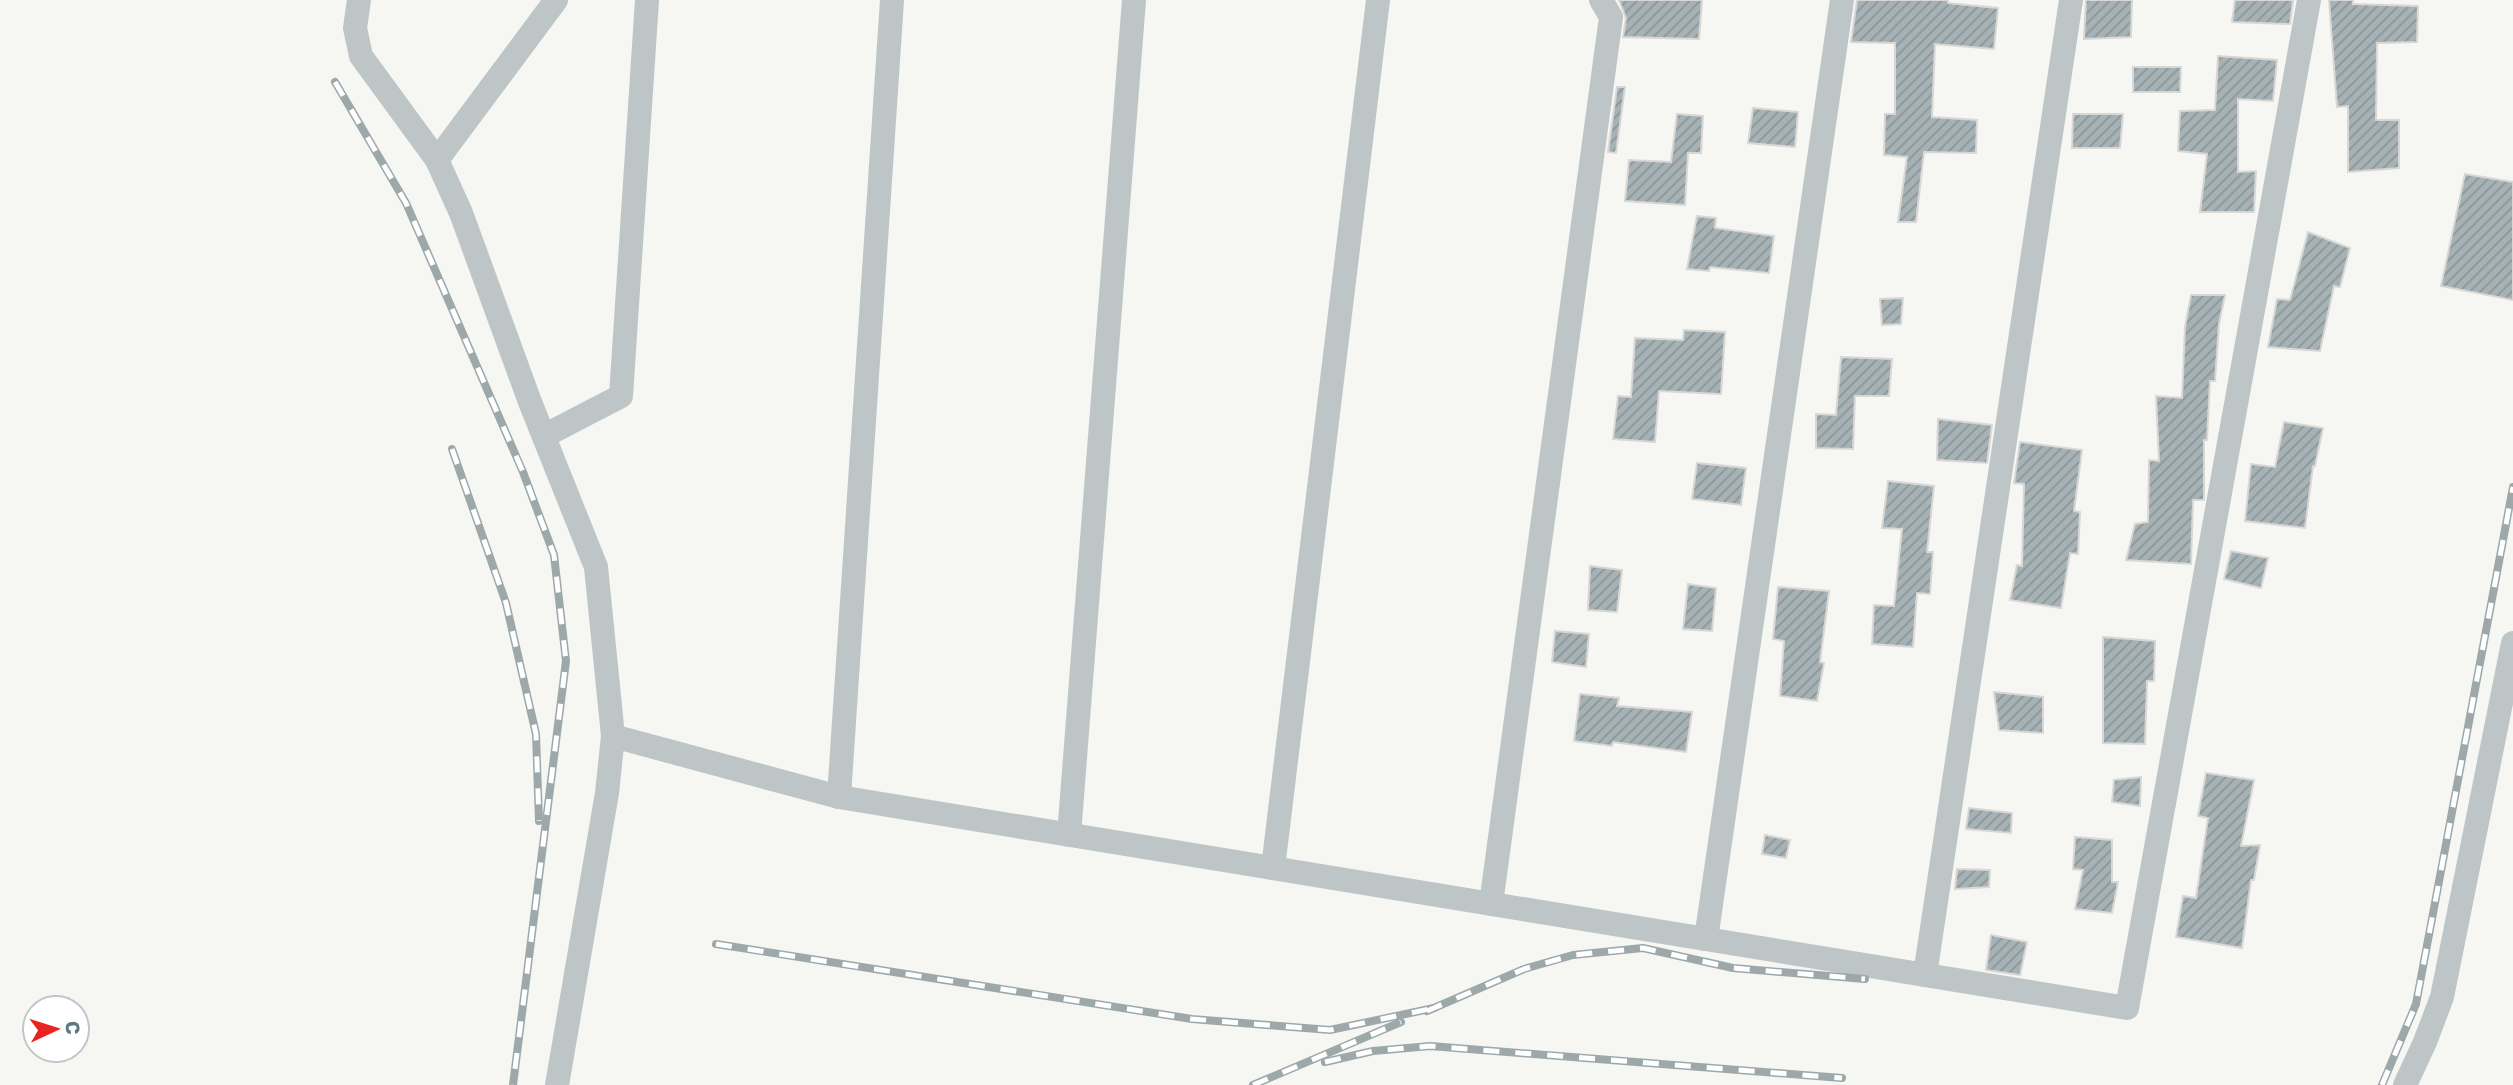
<svg xmlns="http://www.w3.org/2000/svg" width="2513" height="1085" viewBox="0 0 2513 1085" font-family="'Golos Text',sans-serif">
<style>
.building{fill:url(#building-hatch);stroke:#d8d7d5;stroke-width:2}
.lines{fill:none;stroke-linecap:round;stroke-linejoin:round}
.minor{stroke:#bec5c7;stroke-width:24}
.rail-casing{stroke:#9da8ab;stroke-width:8}
.rail{stroke:#fff;stroke-width:5;stroke-dasharray:16;stroke-linecap:butt}
</style>
<defs>
<pattern id="building-hatch" width="6" height="6" patternUnits="userSpaceOnUse" patternTransform="scale(1.75)"><rect width="6" height="6" fill="#a6b2b5"/><path d="M-1 1l2-2M0 6l6-6M5 7l2-2" fill="none" stroke="#8b9698"/></pattern>
</defs>
<rect width="100%" height="100%" fill="#f6f6f3"/>
<g class="building">
<polygon points="1619,0 1702,0 1699,39 1623,37 1626,18"/>
<polygon points="1857,0 1948,0 1948,3 1998,8 1994,49 1935,44 1932,117 1977,120 1976,153 1924,152 1916,222 1898,222 1907,157 1884,155 1885,114 1895,114 1895,43 1851,42"/>
<polygon points="2086,0 2132,0 2131,37 2084,39"/>
<polygon points="2235,0 2293,0 2290,24 2232,22"/>
<polygon points="2329,0 2353,0 2353,4 2418,6 2417,42 2377,43 2376,120 2399,120 2399,168 2348,172 2348,106 2337,107"/>
<polygon points="2218,56 2277,60 2273,101 2238,99 2238,172 2256,171 2254,212 2200,212 2207,154 2178,151 2180,111 2215,110"/>
<polygon points="2133,67 2181,67 2180,92 2133,92"/>
<polygon points="1617,87 1625,87 1616,153 1608,152"/>
<polygon points="1753,108 1798,112 1795,147 1748,143"/>
<polygon points="1677,114 1703,116 1701,153 1688,153 1685,205 1625,201 1629,160 1671,162"/>
<polygon points="2073,114 2123,114 2120,148 2072,148"/>
<polygon points="2465,174 2513,182 2513,300 2441,286"/>
<polygon points="1697,216 1716,218 1715,228 1774,236 1769,273 1710,267 1709,271 1687,269"/>
<polygon points="2308,232 2350,248 2340,287 2334,286 2320,351 2268,347 2277,299 2290,300"/>
<polygon points="2191,295 2225,295 2219,324 2215,381 2210,381 2207,440 2204,440 2204,500 2193,500 2191,564 2126,560 2135,524 2148,522 2149,460 2159,461 2156,396 2182,398 2185,327"/>
<polygon points="1903,298 1901,324 1882,325 1880,299"/>
<polygon points="1684,330 1725,332 1721,394 1659,391 1655,442 1613,439 1618,396 1631,397 1635,338 1683,340"/>
<polygon points="1841,357 1892,359 1889,396 1855,396 1853,449 1816,448 1816,414 1836,415"/>
<polygon points="1938,419 1992,425 1987,463 1937,460"/>
<polygon points="2284,422 2323,428 2315,466 2313,466 2305,528 2245,521 2251,464 2275,467"/>
<polygon points="2020,442 2082,450 2074,511 2080,512 2078,554 2070,553 2061,608 2010,600 2017,565 2022,566 2024,484 2014,483"/>
<polygon points="1697,463 1746,468 1741,505 1692,499"/>
<polygon points="1888,481 1934,486 1927,552 1933,552 1930,594 1917,593 1913,647 1872,644 1874,605 1894,606 1902,529 1882,528"/>
<polygon points="2231,551 2268,558 2261,588 2224,579"/>
<polygon points="1590,566 1622,570 1617,612 1588,610"/>
<polygon points="1688,584 1716,588 1712,631 1683,629"/>
<polygon points="1778,587 1829,591 1820,662 1824,663 1817,701 1780,696 1784,641 1773,639"/>
<polygon points="1555,631 1589,634 1586,667 1552,662"/>
<polygon points="2103,637 2155,641 2154,681 2147,681 2145,744 2103,743"/>
<polygon points="1994,692 2043,697 2043,733 1999,730"/>
<polygon points="1580,694 1619,698 1617,706 1692,712 1686,752 1613,742 1612,746 1574,741"/>
<polygon points="2206,773 2254,780 2241,846 2260,845 2254,880 2251,880 2242,948 2176,937 2183,896 2196,898 2208,818 2198,816"/>
<polygon points="2141,777 2140,806 2112,802 2114,780"/>
<polygon points="1969,808 2012,813 2011,833 1966,829"/>
<polygon points="1765,835 1790,840 1786,858 1762,854"/>
<polygon points="2075,837 2112,840 2112,882 2118,882 2112,913 2075,909 2083,870 2073,869"/>
<polygon points="1957,869 1990,870 1989,887 1955,889"/>
<polygon points="1991,935 2027,942 2020,975 1986,970"/>
</g>
<g class="lines">
<g class="minor">
<polyline points="359,0 355,28 361,56 437,160 461,213 530,402 596,567 613,736 607,793 557,1085"/>
<polyline points="437,160 556,0"/>
<polyline points="544,436 621,396 647,0"/>
<polyline points="613,736 839,797 2127,1008 2309,0"/>
<polyline points="839,797 892,0"/>
<polyline points="1069,835 1134,0"/>
<polyline points="1273,868 1378,0"/>
<polyline points="1491,904 1611,17 1601,0"/>
<polyline points="1706,939 1842,0"/>
<polyline points="1925,975 2071,0"/>
<polyline points="2405,1085 2425,1042 2442,997 2513,643"/>
</g>
<g class="rail-casing">
<g id="rail">
<polyline points="335,82 406,203 523,472 554,555 566,661 513,1085"/>
<polyline points="452,449 506,603 536,734 539,821"/>
<polyline points="716,944 1192,1019 1330,1030 1434,1008"/>
<polyline points="1427,1011 1524,969 1573,955 1643,948 1733,968 1865,979"/>
<polyline points="1325,1062 1373,1051 1430,1046 1842,1078"/>
<polyline points="1253,1085 1401,1022"/>
<polyline points="2382,1085 2416,1004 2513,487"/>
</g>
</g>
<use href="#rail" class="rail"/>
</g>
<g transform="translate(56 1029) rotate(86)"><circle r="33" fill="#ffffff" stroke="#bfc9cc" stroke-width="2"/>
<path d="M0-5L12 26L0 18L-12 26Z" fill="#e92420"/>
<text y="-10" font-size="19" font-weight="bold" text-anchor="middle" fill="#60787f">С</text>
</g>
</svg>
